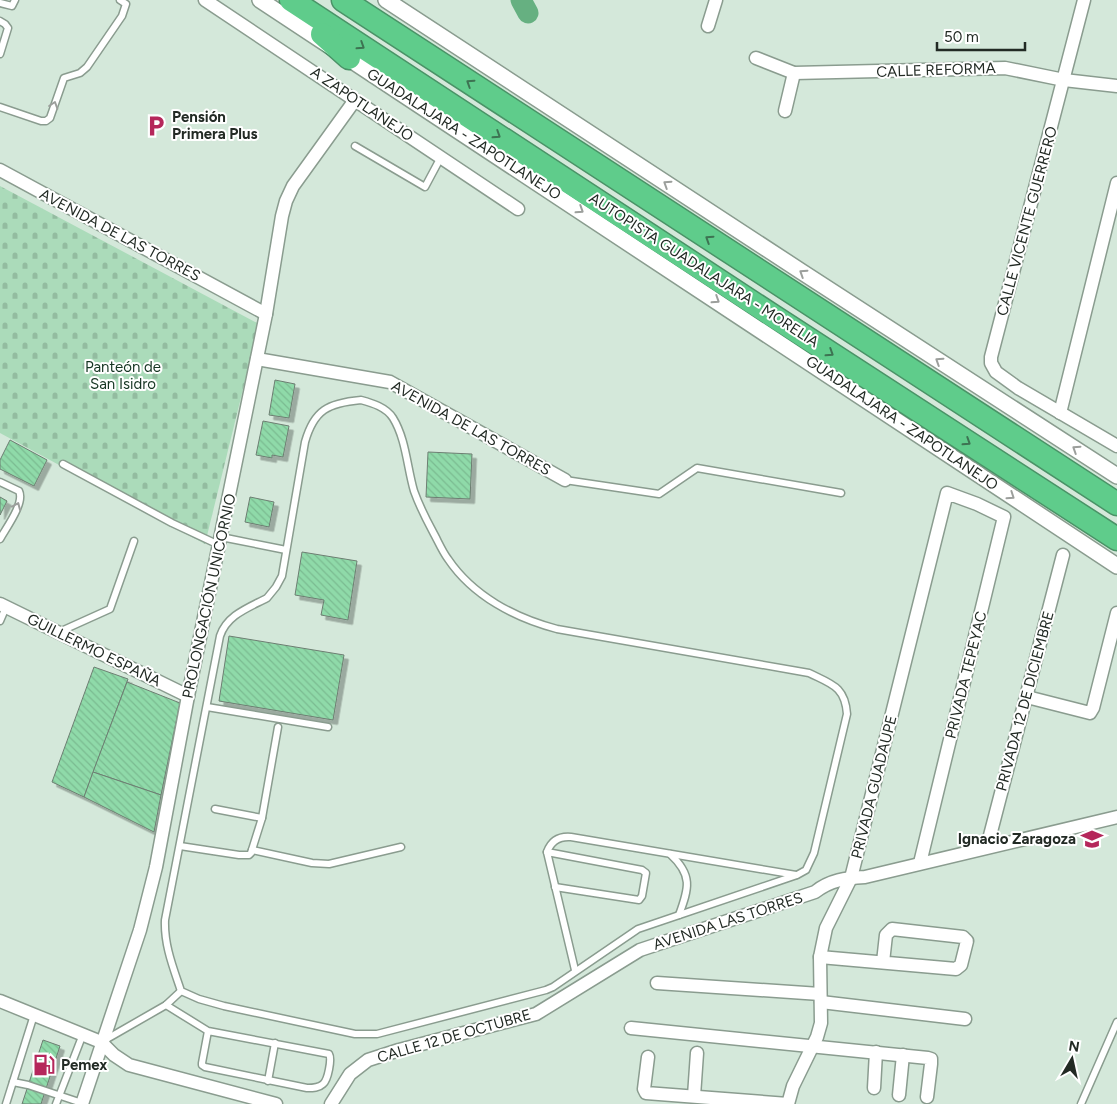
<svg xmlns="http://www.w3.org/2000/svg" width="1117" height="1104" viewBox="0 0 1117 1104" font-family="Figtree,sans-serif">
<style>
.cemetery{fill:url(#cemetery-stones)}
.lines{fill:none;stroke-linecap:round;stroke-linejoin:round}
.river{stroke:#66b081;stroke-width:21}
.building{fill:url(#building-back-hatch);stroke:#6d7e72;filter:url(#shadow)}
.service-casing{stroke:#8a9c8f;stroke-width:9}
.minor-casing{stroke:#8a9c8f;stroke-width:15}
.tertiary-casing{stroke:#8a9c8f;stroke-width:18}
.motorway-casing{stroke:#4a9367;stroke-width:25}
.service{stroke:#fff;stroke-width:6}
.minor{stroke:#fff;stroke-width:12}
.tertiary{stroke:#fff;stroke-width:15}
.motorway{stroke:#5fcc8b;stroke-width:22}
.oneway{stroke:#3d7352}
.oneway2{stroke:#9c9f9c}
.labels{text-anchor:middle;stroke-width:4;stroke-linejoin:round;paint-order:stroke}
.street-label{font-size:15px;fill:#222a24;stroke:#fff}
.poi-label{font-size:15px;font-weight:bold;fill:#222a24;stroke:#fff;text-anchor:start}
.park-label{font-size:15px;fill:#153522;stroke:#fff}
</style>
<defs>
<pattern id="cemetery-stones" width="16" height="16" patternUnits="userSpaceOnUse" patternTransform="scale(1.25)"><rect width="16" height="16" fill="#abdbba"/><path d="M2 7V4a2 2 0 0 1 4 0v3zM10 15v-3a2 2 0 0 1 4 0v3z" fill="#93bca0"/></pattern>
<pattern id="building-back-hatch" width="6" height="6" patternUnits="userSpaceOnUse" patternTransform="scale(1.25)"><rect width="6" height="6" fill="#8fdaa9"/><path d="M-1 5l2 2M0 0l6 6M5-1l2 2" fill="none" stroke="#7bbb91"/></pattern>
<filter id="shadow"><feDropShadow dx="4.5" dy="4.5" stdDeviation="0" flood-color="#0004"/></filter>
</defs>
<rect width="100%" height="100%" fill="#d4e8da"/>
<polygon class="cemetery" points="0,186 259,324 205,544 0,433"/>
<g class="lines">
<polyline class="river" points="521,0 528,13"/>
</g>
<g class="building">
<polygon points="275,380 295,384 289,418 269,415"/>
<polygon points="263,421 289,426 283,457 272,455 272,458 256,455"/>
<polygon points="10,440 47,460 34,486 0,469 0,460"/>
<polygon points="428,452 472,454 470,499 426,497"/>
<polygon points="0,497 7,501 0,515"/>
<polygon points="250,497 274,502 269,527 245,522"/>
<polygon points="302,552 357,561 348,620 321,615 324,600 295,595"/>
<polygon points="229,636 344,655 333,720 219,701"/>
<polygon points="94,667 128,679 84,797 52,782"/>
<polygon points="127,682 180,703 161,795 93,772"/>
<polygon points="93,772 161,795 154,832 84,797"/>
<polygon points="43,1040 60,1046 41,1104 22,1104"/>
</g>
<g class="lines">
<g class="service-casing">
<g id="service">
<polyline points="0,3 12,6 15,0"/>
<polyline points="0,21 5,24 8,28 0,54"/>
<polyline points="0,107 41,121 46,121 50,118 64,78 80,73 87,67 122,16 126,4 120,0"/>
<polyline points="355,146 425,187 441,157"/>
<path d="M361 400C372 403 386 407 393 418 406 439 407 467 414 491 419 505 426 519 433 532 438 541 442 551 448 559 473 596 515 618 557 629L809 673C831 684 845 686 847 714L814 853 806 870 797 875 638 929 553 987 546 990 377 1034H355L224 1006 199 999 181 991C173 967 164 945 165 920L220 636C227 615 248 608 267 598L276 587 282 576 305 442C314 410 328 403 361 400Z"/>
<polyline points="63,464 172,523 219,545"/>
<polyline points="565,480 659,494 697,468 841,493"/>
<path d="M0 482 19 491C25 503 6 528 0 539"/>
<polyline points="221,537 286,550"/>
<polyline points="0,621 6,607"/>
<polyline points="59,632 110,609 134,541"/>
<polyline points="207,707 328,727"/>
<polyline points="215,809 262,818"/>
<polyline points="180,846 239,855 249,855 251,853 262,818 278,727"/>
<polyline points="252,850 312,863 329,864 401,847"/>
<polyline points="547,852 642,870 646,873 642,896 639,900 555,887"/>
<path d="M670 854C693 875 689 888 679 915"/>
<path d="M575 970 547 852C551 841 559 836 571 837L796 875"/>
<path d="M166 1005 208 1031 329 1054C332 1059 328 1080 323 1084 319 1088 313 1088 307 1088L205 1067 202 1065V1063L208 1031"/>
<polyline points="105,1040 166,1005 181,991"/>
<polyline points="268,1081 275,1043"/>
<polyline points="13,1082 28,1085 82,1103"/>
<polyline points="6,1104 34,1015"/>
<polyline points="56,1104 83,1034"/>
<polyline points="1081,1104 1117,1022"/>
</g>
</g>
<g class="minor-casing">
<g id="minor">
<polyline points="205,0 518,209"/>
<polyline points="1084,0 991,357 991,363 996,372 1018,388 1117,446"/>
<polyline points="708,26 716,0"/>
<polyline points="756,58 794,73 1005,68 1064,80 1117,86"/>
<polyline points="785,111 794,73"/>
<polyline points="0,170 266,314"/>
<polyline points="257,359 390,382 565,480"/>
<polyline points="1060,413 1117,183"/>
<polyline points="0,604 188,696"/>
<polyline points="1027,697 1090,713 1093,708 1117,613"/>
<polyline points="987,847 1063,555"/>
<polyline points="820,957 956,969 961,965 967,941 963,937 892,929 886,935 883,962"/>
<polyline points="657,983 820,994"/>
<polyline points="0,1001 101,1042 114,1055 129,1065 276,1104"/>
<polyline points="821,1002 965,1019"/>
<polyline points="631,1028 928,1058 931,1059 931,1064 927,1097"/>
<polyline points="648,1057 644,1089 646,1093 788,1104"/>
<polyline points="874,1088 876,1052"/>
<polyline points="899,1095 903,1055"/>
<polyline points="694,1096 697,1053"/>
<polyline points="82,1104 140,930 156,867 188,696 266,314 282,216 286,201 293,186 355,100"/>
<path d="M331 1104 350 1074 368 1060 399 1050 536 1014 640 950 815 892C830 880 846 878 865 877L1117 817"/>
<polyline points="788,1104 793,1086 817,1037 821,1023 820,957 826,928 851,878 947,493 977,504 1004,517 920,863"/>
</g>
</g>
<g class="tertiary-casing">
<g id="tertiary">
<polyline points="260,0 1117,566"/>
<polyline points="386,0 802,272 1117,476"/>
</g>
</g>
<g class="motorway-casing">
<g id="motorway">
<polyline points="291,0 773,316 1117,539"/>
<polyline points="343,0 1117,504"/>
<polyline points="322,34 349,58"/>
</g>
</g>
<use href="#service" class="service"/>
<use href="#minor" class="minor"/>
<use href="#tertiary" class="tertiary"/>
<use href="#motorway" class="motorway"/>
</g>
<defs><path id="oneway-chevron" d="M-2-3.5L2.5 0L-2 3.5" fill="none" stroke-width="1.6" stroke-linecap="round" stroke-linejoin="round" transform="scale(1.25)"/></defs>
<g class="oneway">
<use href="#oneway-chevron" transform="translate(361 46) rotate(33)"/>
<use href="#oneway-chevron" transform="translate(470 83) rotate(-147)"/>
<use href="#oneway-chevron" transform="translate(497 135) rotate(33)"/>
<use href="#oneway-chevron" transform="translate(709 239) rotate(-147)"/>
<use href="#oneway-chevron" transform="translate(830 353) rotate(33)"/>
<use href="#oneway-chevron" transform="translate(967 442) rotate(33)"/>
</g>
<g class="oneway2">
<use href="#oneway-chevron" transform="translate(54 105) rotate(-72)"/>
<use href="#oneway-chevron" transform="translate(667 184) rotate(-147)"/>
<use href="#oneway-chevron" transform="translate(580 210) rotate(33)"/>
<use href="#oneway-chevron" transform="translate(803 273) rotate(-147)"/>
<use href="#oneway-chevron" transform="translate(716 300) rotate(33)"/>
<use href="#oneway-chevron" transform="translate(939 361) rotate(-147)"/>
<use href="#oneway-chevron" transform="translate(1076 449) rotate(-147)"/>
<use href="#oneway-chevron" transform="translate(1011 496) rotate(34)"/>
<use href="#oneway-chevron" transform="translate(17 506) rotate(-67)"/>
</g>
<defs>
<g id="parking-bare" transform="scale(1.725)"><path d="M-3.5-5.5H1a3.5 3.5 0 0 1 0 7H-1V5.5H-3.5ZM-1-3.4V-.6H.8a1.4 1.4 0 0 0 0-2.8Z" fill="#b5275b" stroke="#fff" stroke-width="2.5" paint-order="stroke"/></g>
<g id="school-bare" transform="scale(1.725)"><path d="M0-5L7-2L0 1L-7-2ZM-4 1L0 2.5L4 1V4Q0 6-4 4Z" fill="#b5275b" stroke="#fff" stroke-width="2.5" paint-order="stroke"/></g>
<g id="fuel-bare" transform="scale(1.725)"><path d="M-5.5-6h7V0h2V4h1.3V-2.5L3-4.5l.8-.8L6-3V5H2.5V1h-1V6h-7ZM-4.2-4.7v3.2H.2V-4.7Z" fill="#b5275b" stroke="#fff" stroke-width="2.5" paint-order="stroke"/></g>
</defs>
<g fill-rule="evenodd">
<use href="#parking-bare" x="156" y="126"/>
<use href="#school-bare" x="1092" y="839"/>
<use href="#fuel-bare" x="44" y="1065"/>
</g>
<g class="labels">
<g class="street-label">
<text transform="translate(936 70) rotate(-2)" y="5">CALLE REFORMA</text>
<text transform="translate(362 104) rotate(34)" y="5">A ZAPOTLANEJO</text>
<text transform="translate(464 134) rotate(33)" y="5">GUADALAJARA - ZAPOTLANEJO</text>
<text transform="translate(1027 221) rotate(-75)" y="5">CALLE VICENTE GUERRERO</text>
<text transform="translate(120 235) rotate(28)" y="5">AVENIDA DE LAS TORRES</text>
<text transform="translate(704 270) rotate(33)" y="5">AUTOPISTA GUADALAJARA - MORELIA</text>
<text transform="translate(902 423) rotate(34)" y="5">GUADALAJARA - ZAPOTLANEJO</text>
<text transform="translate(471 428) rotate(29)" y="5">AVENIDA DE LAS TORRES</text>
<text transform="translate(209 596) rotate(-78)" y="5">PROLONGACIÓN UNICORNIO</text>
<text transform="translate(94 650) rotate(26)" y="5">GUILLERMO ESPAÑA</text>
<text transform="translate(966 675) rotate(-76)" y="5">PRIVADA TEPEYAC</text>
<text transform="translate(1025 701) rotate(-75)" y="5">PRIVADA 12 DE DICIEMBRE</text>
<text transform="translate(874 787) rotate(-76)" y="5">PRIVADA GUADAUPE</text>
<text transform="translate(728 921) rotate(-18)" y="5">AVENIDA LAS TORRES</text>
<text transform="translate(454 1036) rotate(-16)" y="5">CALLE 12 DE OCTUBRE</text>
</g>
<g class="poi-label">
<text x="172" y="122">Pensión<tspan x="172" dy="17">Primera Plus</tspan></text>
<text x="1076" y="844" text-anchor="end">Ignacio Zaragoza</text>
<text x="61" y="1070">Pemex</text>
</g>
<g class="park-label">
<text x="123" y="372">Panteón de<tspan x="123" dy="17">San Isidro</tspan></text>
</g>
</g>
<g transform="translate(1072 1059) rotate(9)" stroke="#ffffff" stroke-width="4" paint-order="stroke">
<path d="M0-4L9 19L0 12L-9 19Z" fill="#222a24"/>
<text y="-8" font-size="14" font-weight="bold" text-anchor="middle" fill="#222a24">N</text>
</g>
<path d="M937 42v8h88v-8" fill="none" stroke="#222a24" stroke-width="2.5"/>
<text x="944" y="42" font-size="15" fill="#222a24" stroke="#ffffff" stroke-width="4" paint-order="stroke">50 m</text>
</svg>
